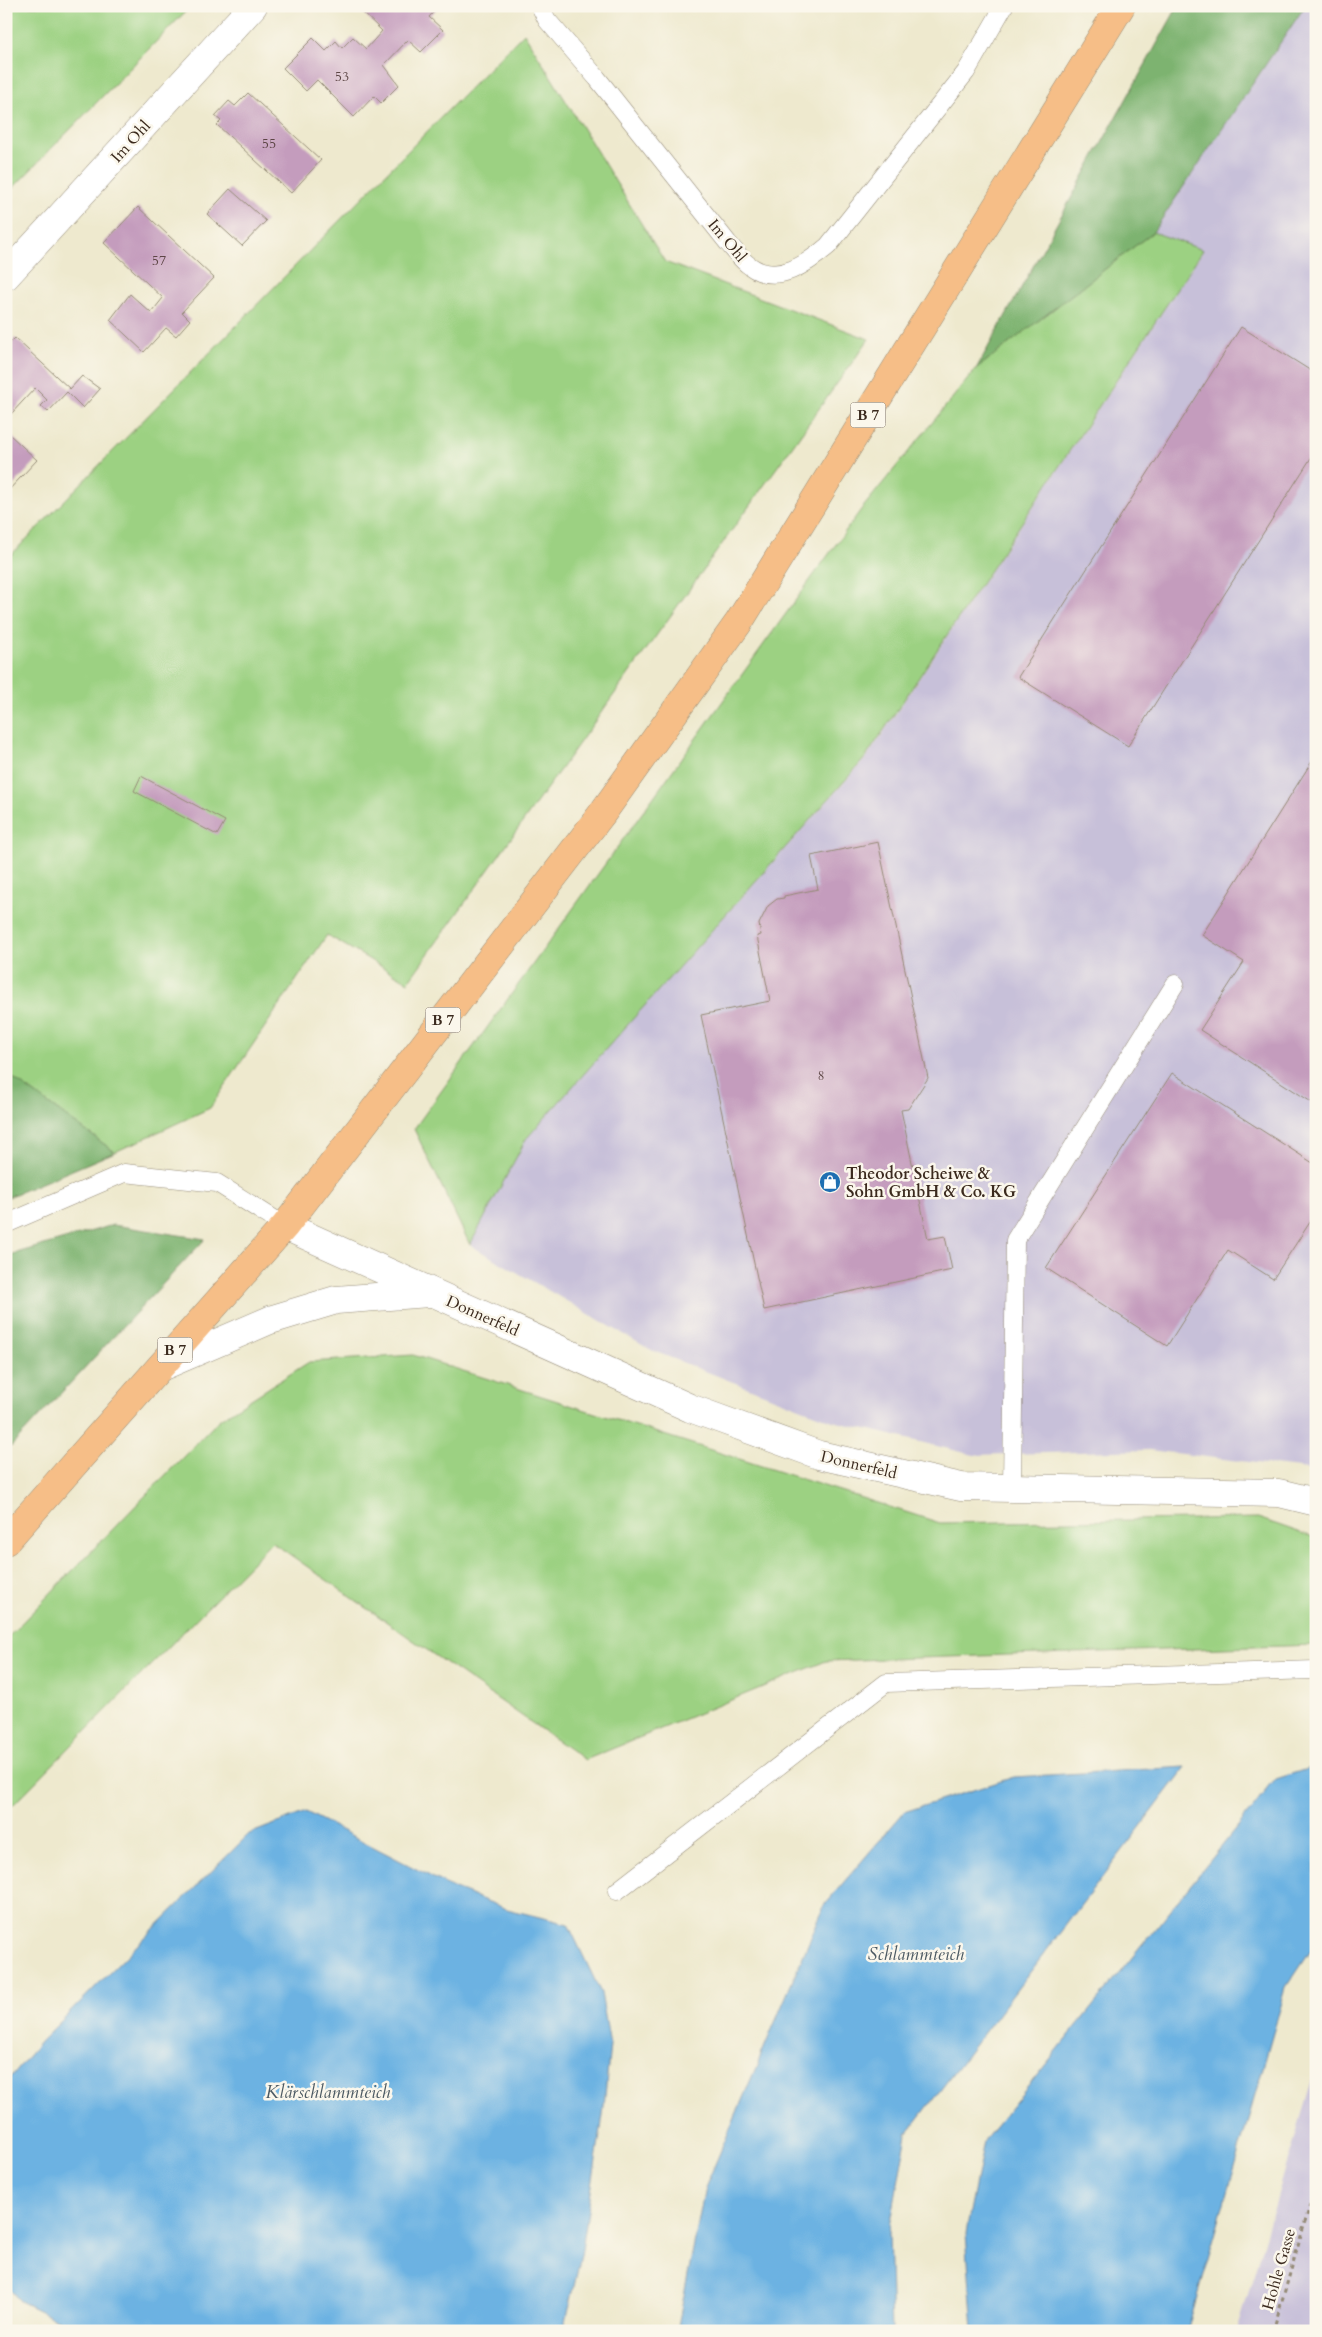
<svg xmlns="http://www.w3.org/2000/svg" width="1322" height="2337" viewBox="0 0 1322 2337" font-family="Cardo,serif">
<style>
.industrial{fill:#c7c0d9}
.green{fill:#9cd182;stroke:#6c7e50}
.forest{fill:#7db370;stroke:#5c6e47}
.water{fill:#6cb2e2;stroke:#546e80}
.building{fill:#c49cbd}
.lines{fill:none;stroke-linecap:round;stroke-linejoin:round}
.service-casing{stroke:#948a76;stroke-width:19}
.minor-casing{stroke:#948a76;stroke-width:29}
.primary-casing{stroke:#948a76;stroke-width:29}
.path{stroke:#948a76;stroke-width:3;stroke-dasharray:4 4;stroke-linecap:butt}
.service{stroke:#fff;stroke-width:18}
.minor{stroke:#fff;stroke-width:28}
.primary{stroke:#f6be87;stroke-width:28}
.labels{text-anchor:middle;stroke-width:5;stroke-linejoin:round;paint-order:stroke}
.number-label{font-size:14px;fill:#5d4646}
.shield{fill:#fbf7ec;stroke:#75685c;stroke-width:1}
.shield-label{font-size:15px;font-weight:bold;fill:#3b2a1e}
.street-label{font-size:16px;fill:#3b2a1e;stroke:#fbf7ec}
.poi-label{font-size:16px;font-weight:bold;fill:#3b2a1e;stroke:#fbf7ec;text-anchor:start}
.water-label{font-size:18px;font-style:italic;fill:#4c5a63;stroke:#fbf7ec}
</style>
<rect width="100%" height="100%" fill="#fbf7ec"/>
<filter id="ink" filterUnits="userSpaceOnUse"><feTurbulence type="fractalNoise" baseFrequency=".02" numOctaves="2"/><feDisplacementMap in="SourceGraphic" scale="10" xChannelSelector="R" yChannelSelector="G"/><feConvolveMatrix kernelMatrix="1 2 1 2 8 2 1 2 1" color-interpolation-filters="sRGB"/></filter>
<filter id="wash" filterUnits="userSpaceOnUse"><feTurbulence type="fractalNoise" baseFrequency=".0096" numOctaves="4" result="noise"/><feDisplacementMap in="SourceGraphic" scale="20" xChannelSelector="R" yChannelSelector="G"/><feGaussianBlur stdDeviation="1.12" result="paint"/><feColorMatrix in="noise" values="0 0 0 0 0 0 0 0 0 0 0 0 0 0 0 0 0 1.4 0 .05"/><feComposite in="paint" operator="in"/></filter>
<g filter="url(#wash)">
<rect width="100%" height="100%" fill="#eee9ce"/>
<g class="industrial">
<polygon points="1304,6 1316,6 1316,1470 1149,1450 974,1455 833,1421 651,1350 470,1245 526,1139 867,757 1203,251 1153,232"/>
<polygon points="1316,2072 1316,2331 1237,2331 1313,2077"/>
</g>
<g class="green">
<polygon points="6,6 191,6 6,195"/>
<polygon points="524,33 665,262 869,339 408,982 327,935 210,1108 115,1152 6,1073 6,560"/>
<polygon points="1153,232 1203,250 866,757 526,1139 470,1245 414,1129 860,511 976,369"/>
<polygon points="413,1355 940,1523 1258,1518 1316,1538 1316,1645 826,1661 585,1760 272,1542 6,1812 6,1639 220,1419 309,1362"/>
</g>
<g class="forest">
<polygon points="1178,6 1305,6 1153,232 976,369"/>
<polygon points="6,1073 115,1152 6,1198"/>
<polygon points="113,1225 205,1239 6,1452 6,1256"/>
</g>
<g class="water">
<polygon points="1316,1766 1316,1943 1286,1988 1187,2331 973,2331 966,2233 984,2141 1276,1779"/>
<polygon points="1186,1767 907,2134 889,2232 892,2331 677,2331 705,2188 825,1904 904,1812 1014,1777"/>
<polygon points="306,1812 455,1889 507,1909 568,1924 601,1993 610,2045 603,2116 581,2255 564,2331 82,2331 20,2301 6,2285 6,2083 41,2041 249,1834"/>
</g>
<g id="blocks">
<g class="building">
<polygon points="356,6 439,6 429,17 443,30 421,52 408,40 384,65 399,85 381,103 374,96 354,117 317,80 306,91 283,68 313,38 326,51 336,41 342,48 353,37 366,49 382,31"/>
<polygon points="248,93 321,160 291,193 217,125 221,121 215,116 229,101 235,106"/>
<polygon points="230,189 266,221 242,246 207,214"/>
<polygon points="138,207 214,278 182,312 190,320 176,336 166,328 144,352 110,320 130,294 151,313 163,298 104,243"/>
<polygon points="1241,327 1316,374 1316,450 1128,746 1018,677"/>
<polygon points="15,338 70,389 82,376 100,389 83,408 67,392 48,412 41,406 47,400 35,388 11,414 6,410 6,347"/>
<polygon points="9,434 37,460 6,493 6,437"/>
<polygon points="1316,755 1316,1105 1200,1030 1244,962 1202,935"/>
<polygon points="141,776 225,821 217,835 134,791"/>
<polygon points="878,842 928,1078 908,1109 901,1110 928,1239 945,1236 952,1270 764,1310 701,1015 770,1001 757,936 761,935 759,924 768,906 777,899 784,898 784,896 818,889 811,856"/>
<polygon points="1172,1073 1316,1165 1316,1213 1273,1279 1228,1250 1167,1346 1046,1268"/>
</g>
</g>
</g>
<g filter="url(#ink)">
<use href="#blocks" fill-opacity="0" stroke="#948a76" stroke-width="1"/>
<g class="lines">
<g class="service-casing">
<g id="service">
<path d="M540 6 547 20 597 78 728 243C735 251 742 261 750 266 777 286 808 263 828 246L966 72 1004 6"/>
<polyline points="6,1224 124,1173 217,1183 285,1226"/>
<polyline points="1012,1488 1015,1240 1175,984"/>
<polyline points="617,1891 886,1683 1316,1670"/>
</g>
</g>
<g class="minor-casing">
<g id="minor">
<polyline points="6,276 253,6"/>
<polyline points="285,1226 690,1408 819,1455 961,1487 1279,1493 1316,1502"/>
<polyline points="161,1367 270,1320 336,1300 429,1293"/>
</g>
</g>
<g class="primary-casing">
<polyline id="primary" points="6,1541 285,1226 601,815 739,622 1121,6"/>
</g>
<polyline class="path" points="1273,2331 1316,2185"/>
<use href="#service" class="service"/>
<use href="#minor" class="minor"/>
<use href="#primary" class="primary"/>
</g>
</g>
<defs>
<g id="shop-disc" transform="scale(1.125)"><circle r="9.5" fill="#1f6fb2" stroke="#fbf7ec"/><path d="M-5-2.5h2.3a2.7 3.5 0 0 1 5.4 0H5L5.5 6h-11ZM-1.5-2.5h3a1.5 2.3 0 0 0-3 0Z" fill="#fff"/></g>
</defs>
<g fill-rule="evenodd">
<use href="#shop-disc" x="830" y="1182"/>
</g>
<g class="labels">
<g class="number-label">
<text x="342" y="81">53</text>
<text x="269" y="148">55</text>
<text x="159" y="265">57</text>
<text x="821" y="1080">8</text>
</g>
<g class="shield">
<rect x="850.5" y="402.5" width="35" height="25" rx="4"/>
<rect x="425.5" y="1007.5" width="35" height="25" rx="4"/>
<rect x="157.5" y="1337.5" width="35" height="25" rx="4"/>
</g>
<g class="shield-label">
<text x="868" y="420">B 7</text>
<text x="443" y="1025">B 7</text>
<text x="175" y="1355">B 7</text>
</g>
<g class="street-label">
<text transform="translate(130 141) rotate(-48)" y="6">Im Ohl</text>
<text transform="translate(728 240) rotate(50)" y="6">Im Ohl</text>
<text transform="translate(483 1315) rotate(24)" y="6">Donnerfeld</text>
<text transform="translate(859 1464) rotate(13)" y="6">Donnerfeld</text>
<text transform="translate(1278 2269) rotate(-74)" y="6">Hohle Gasse</text>
</g>
<g class="poi-label">
<text x="846" y="1179">Theodor Scheiwe &amp;<tspan x="846" dy="18">Sohn GmbH &amp; Co. KG</tspan></text>
</g>
<g class="water-label">
<text x="916" y="1960">Schlammteich</text>
<text x="328" y="2098">Klärschlammteich</text>
</g>
</g>
<rect width="1322" height="2337" fill="none" stroke="#fbf7ec" stroke-width="25"/>
</svg>
